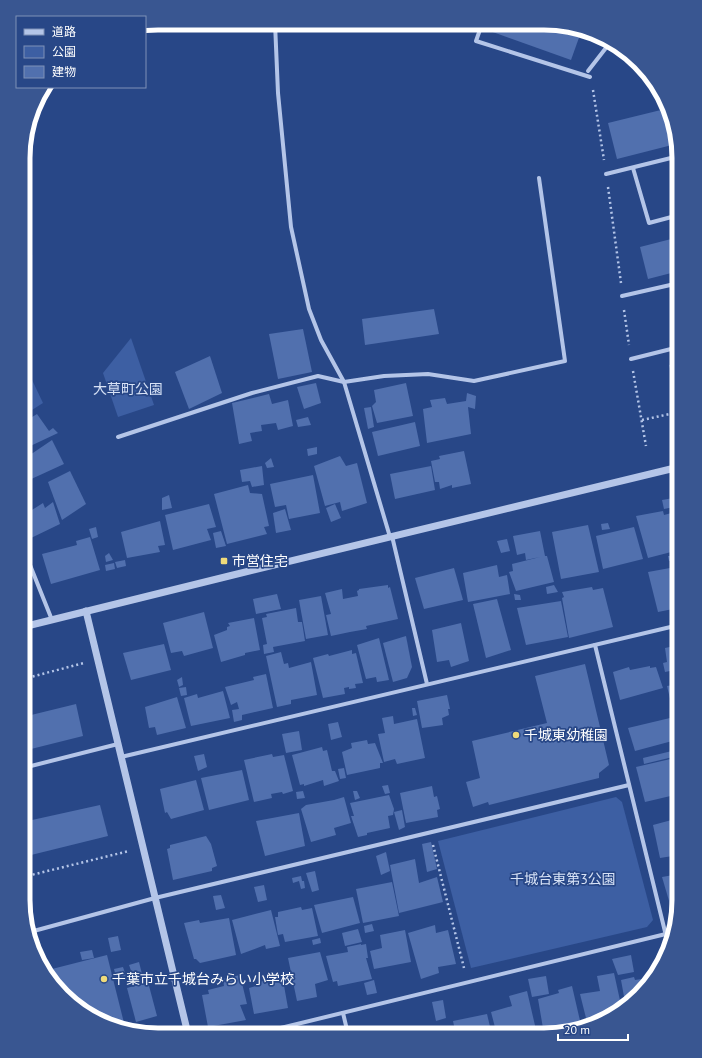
<svg xmlns="http://www.w3.org/2000/svg" width="702" height="1058" viewBox="0 0 702 1058" font-family="'PT Sans','Noto Sans JP',sans-serif">
<style>
.green{fill:#3d5fa3}
.building{fill:#5170ae}
.lines{fill:none;stroke-linecap:round;stroke-linejoin:round}
.path{stroke:#b4c5e8;stroke-width:2.5;stroke-dasharray:2 3;stroke-linecap:butt}
.minor{stroke:#b4c5e8;stroke-width:4}
.tertiary{stroke:#b4c5e8;stroke-width:7}
.poi-dot{fill:#f0db7a;stroke:#284787;stroke-width:1.5}
.labels{text-anchor:middle;stroke-width:3.5;stroke-linejoin:round;paint-order:stroke}
.park-label{font-size:14px;fill:#d7e2f6;stroke:#284787}
.poi-label{font-size:14px;fill:#fff;stroke:#284787;text-anchor:start}
.rim{fill:none;stroke:#fff;stroke-width:5}
</style>
<rect width="100%" height="100%" fill="#284787"/>
<g class="green">
<polygon points="131,338 154,405 118,417 103,373"/>
<polygon points="24,363 43,403 24,415"/>
<polygon points="616,797 622,802 653,920 647,927 471,968 438,841"/>
</g>
<g class="building">
<polygon points="493,24 561,24 581,32 571,60 490,31"/>
<polygon points="669,108 676,144 617,159 608,123"/>
<polygon points="679,237 679,271 648,279 640,247"/>
<polygon points="434,309 439,334 365,345 362,319"/>
<polygon points="303,329 312,372 278,379 269,334"/>
<polygon points="210,356 222,393 189,409 175,372"/>
<polygon points="679,363 679,398 678,398 669,365"/>
<polygon points="316,383 321,403 304,409 297,387"/>
<polygon points="406,383 413,416 377,423 372,406 376,402 374,390"/>
<polygon points="467,393 476,396 475,409 468,407 471,434 427,443 423,409 432,407 430,400 445,398 447,404 466,401"/>
<polygon points="269,394 272,404 288,400 293,426 278,430 276,423 261,425 262,431 250,433 252,441 239,444 232,403"/>
<polygon points="371,407 374,427 368,429 364,408"/>
<polygon points="37,414 49,431 53,428 58,433 24,449 24,422"/>
<polygon points="308,417 311,425 298,427 296,420"/>
<polygon points="415,422 420,446 378,456 372,432"/>
<polygon points="52,440 64,464 27,481 24,473 24,459"/>
<polygon points="317,447 317,454 308,456 307,449"/>
<polygon points="464,451 471,484 452,488 452,485 440,489 439,482 435,482 431,461 440,459 439,456"/>
<polygon points="340,456 346,466 357,463 367,503 342,511 340,502 325,506 314,466"/>
<polygon points="271,458 274,467 267,468 265,463"/>
<polygon points="262,466 264,485 252,487 250,481 242,482 240,470"/>
<polygon points="431,466 435,490 395,499 390,474"/>
<polygon points="70,471 86,504 62,520 48,482"/>
<polygon points="313,475 320,513 289,519 286,505 275,507 270,484"/>
<polygon points="248,485 250,493 262,494 269,526 264,527 267,534 227,544 214,494"/>
<polygon points="169,495 172,508 162,510 162,498"/>
<polygon points="679,497 679,506 664,509 662,500"/>
<polygon points="53,502 60,524 31,538 24,521 24,515 43,503 45,508"/>
<polygon points="209,504 216,527 207,529 211,540 173,550 165,515"/>
<polygon points="335,504 341,518 331,522 326,508"/>
<polygon points="285,509 291,530 276,533 273,513"/>
<polygon points="663,511 664,515 679,511 679,550 648,558 636,516"/>
<polygon points="160,521 165,545 158,546 160,552 127,558 121,532"/>
<polygon points="608,523 610,529 602,530 601,524"/>
<polygon points="588,525 599,572 561,579 552,532"/>
<polygon points="96,527 98,537 92,539 89,529"/>
<polygon points="634,527 643,559 603,569 596,536"/>
<polygon points="221,531 226,546 216,548 213,533"/>
<polygon points="540,531 545,556 547,556 554,582 516,591 509,572 513,571 512,564 540,557 526,560 525,553 517,555 513,536"/>
<polygon points="90,537 100,570 51,584 42,554 77,545 76,541"/>
<polygon points="507,539 510,551 501,553 497,541"/>
<polygon points="109,553 113,560 106,562 105,556"/>
<polygon points="668,556 677,556 678,560 669,561"/>
<polygon points="125,560 126,566 117,568 115,562"/>
<polygon points="114,563 115,569 106,571 105,565"/>
<polygon points="497,565 499,577 507,575 510,594 468,602 463,573"/>
<polygon points="454,568 463,600 424,609 415,578"/>
<polygon points="670,568 678,608 658,612 648,572"/>
<polygon points="679,571 679,591 678,591 675,572"/>
<polygon points="388,585 388,588 390,587 398,619 366,626 367,629 350,632 344,604 350,632 331,636 326,615 331,614 325,593 342,589 343,599 358,596 357,591 359,590 359,589"/>
<polygon points="554,585 558,592 547,594 546,587"/>
<polygon points="592,587 593,590 603,588 613,627 569,638 562,598 564,597 562,592"/>
<polygon points="277,594 281,609 256,614 253,599"/>
<polygon points="514,594 520,595 521,600 515,600"/>
<polygon points="321,596 328,635 306,639 299,600"/>
<polygon points="497,599 511,650 486,658 473,604"/>
<polygon points="561,601 568,637 526,645 517,608"/>
<polygon points="296,608 298,622 302,622 305,641 273,647 274,652 264,654 263,645 267,644 262,618 267,617 266,614"/>
<polygon points="204,612 213,648 184,656 182,651 171,653 163,623"/>
<polygon points="254,618 260,650 245,653 245,655 221,662 214,635 227,630 227,627 230,626 228,623"/>
<polygon points="461,623 469,661 451,667 449,660 437,662 432,630"/>
<polygon points="406,636 412,667 407,678 393,682 383,643"/>
<polygon points="379,638 389,680 377,682 376,677 366,679 357,645"/>
<polygon points="164,644 171,670 131,680 123,653"/>
<polygon points="679,645 679,680 672,682 670,671 665,672 663,663 667,662 665,648"/>
<polygon points="352,650 352,654 356,653 363,683 355,684 356,688 349,689 349,687 344,688 345,694 323,698 313,658 328,654 329,656"/>
<polygon points="281,652 284,664 288,663 289,668 311,662 317,695 291,700 291,704 277,707 266,656"/>
<polygon points="585,664 609,765 599,773 599,778 489,805 488,802 473,807 466,782 480,778 472,741 547,723 535,676"/>
<polygon points="650,666 650,668 656,667 663,688 620,700 613,672 629,667 630,670"/>
<polygon points="266,674 273,708 242,715 242,720 234,722 232,710 239,709 237,702 231,705 225,687 254,680 253,677"/>
<polygon points="182,677 183,685 179,687 177,680"/>
<polygon points="679,684 679,732 678,732 667,686"/>
<polygon points="186,687 187,695 181,696 179,688"/>
<polygon points="223,691 230,718 191,726 184,698 197,694 198,698"/>
<polygon points="447,695 450,709 448,709 449,715 442,718 443,725 422,728 417,701"/>
<polygon points="177,697 186,728 157,735 155,727 149,728 145,707"/>
<polygon points="76,704 83,736 23,751 23,717"/>
<polygon points="412,708 415,708 417,715 413,716"/>
<polygon points="393,716 394,724 417,719 425,758 397,764 395,759 384,762 378,734 385,733 382,718"/>
<polygon points="670,718 676,740 635,751 628,728"/>
<polygon points="338,722 342,737 331,740 328,724"/>
<polygon points="299,731 302,750 286,753 282,734"/>
<polygon points="367,740 368,744 375,743 383,763 380,763 380,768 347,775 342,752 352,748 351,743"/>
<polygon points="322,747 323,751 327,750 332,771 335,771 339,781 324,786 323,780 304,786 304,784 300,785 292,755"/>
<polygon points="676,750 677,756 644,764 643,758"/>
<polygon points="204,754 207,767 198,771 194,756"/>
<polygon points="272,754 273,757 284,755 293,791 283,794 282,792 271,794 272,798 254,802 244,760"/>
<polygon points="679,757 679,794 645,802 636,767"/>
<polygon points="344,768 346,778 340,779 338,769"/>
<polygon points="242,770 249,800 209,810 201,778"/>
<polygon points="196,780 204,810 171,819 167,812 165,813 160,789"/>
<polygon points="388,785 390,793 385,794 382,786"/>
<polygon points="432,786 434,797 437,796 440,809 437,810 438,817 406,823 400,793"/>
<polygon points="303,791 305,798 297,799 296,792"/>
<polygon points="353,791 357,791 360,798 355,800"/>
<polygon points="389,795 394,809 393,815 388,816 390,828 367,833 367,835 358,837 351,816 354,816 350,803"/>
<polygon points="344,797 351,823 334,828 336,835 311,842 301,809 306,805 334,800"/>
<polygon points="100,805 108,836 23,857 23,822"/>
<polygon points="402,810 405,827 399,830 394,812"/>
<polygon points="299,813 305,846 265,856 256,821"/>
<polygon points="679,818 679,855 660,858 653,825"/>
<polygon points="206,836 211,844 217,866 212,868 212,871 173,880 167,849 170,848 170,845"/>
<polygon points="431,842 437,869 427,872 422,844"/>
<polygon points="386,852 390,871 381,875 376,856"/>
<polygon points="415,859 419,883 437,877 443,902 399,913 390,865"/>
<polygon points="315,871 319,890 312,892 306,873"/>
<polygon points="679,874 679,909 672,911 662,877"/>
<polygon points="301,876 302,881 304,881 305,888 301,889 299,881 293,883 292,878"/>
<polygon points="392,882 399,916 363,923 356,889"/>
<polygon points="264,885 267,900 258,902 254,887"/>
<polygon points="221,895 225,908 216,910 213,896"/>
<polygon points="353,897 360,923 322,933 314,905"/>
<polygon points="301,907 302,910 312,908 318,936 285,942 283,934 278,935 275,917 278,917 278,912"/>
<polygon points="271,910 280,946 266,949 265,945 241,954 232,920"/>
<polygon points="229,918 236,955 200,963 196,959 194,959 184,923 199,920 200,923"/>
<polygon points="372,924 374,931 365,933 364,926"/>
<polygon points="435,925 436,933 448,930 456,964 438,967 439,973 421,979 408,933"/>
<polygon points="358,929 362,942 345,946 342,933"/>
<polygon points="405,930 411,962 374,969 370,951 382,948 380,935"/>
<polygon points="118,936 121,950 111,952 108,938"/>
<polygon points="320,938 321,943 313,945 312,940"/>
<polygon points="361,944 361,945 366,944 368,958 366,958 372,979 338,986 337,981 333,982 326,956 348,952 347,947"/>
<polygon points="92,950 94,958 82,960 80,952"/>
<polygon points="320,952 328,980 315,984 317,997 297,1001 288,958"/>
<polygon points="107,955 124,1023 118,1024 76,1007 48,970"/>
<polygon points="631,955 634,972 618,975 612,959"/>
<polygon points="139,962 142,974 133,976 129,965"/>
<polygon points="123,967 127,979 117,981 114,969"/>
<polygon points="614,973 621,1005 596,1025 588,1026 580,994 600,991 597,976"/>
<polygon points="240,975 247,1004 240,1005 246,1020 208,1027 202,995 209,994 208,990 224,986 223,979"/>
<polygon points="546,976 549,994 532,997 528,979"/>
<polygon points="279,977 279,980 283,980 288,1008 254,1014 249,988 256,986 255,983"/>
<polygon points="634,977 635,980 654,977 651,982 625,1002 621,980"/>
<polygon points="374,980 377,993 367,995 364,983"/>
<polygon points="148,982 157,1016 136,1022 127,988"/>
<polygon points="572,986 581,1025 544,1034 538,999 559,993 558,990"/>
<polygon points="527,991 537,1034 497,1035 491,1012 512,1006 509,996"/>
<polygon points="443,1000 446,1018 436,1021 432,1002"/>
<polygon points="487,1014 492,1035 456,1035 453,1021"/>
<polygon points="446,1029 448,1035 421,1035 421,1034"/>
<polygon points="336,1032 336,1034 326,1034"/>
</g>
<g class="lines">
<g class="path">
<polyline points="593,90 604,160"/>
<polyline points="608,187 621,283"/>
<polyline points="624,310 629,345"/>
<polyline points="633,371 646,446"/>
<polyline points="642,420 679,412"/>
<polyline points="23,679 84,663"/>
<polyline points="433,845 464,968"/>
<polyline points="23,877 129,851"/>
</g>
<g class="minor">
<polyline points="275,23 278,93 291,227 309,309 321,340 344,382 390,537"/>
<polyline points="482,24 476,41 590,77"/>
<polyline points="588,71 609,44"/>
<polyline points="633,168 649,223 679,215"/>
<polyline points="606,174 679,156"/>
<polyline points="622,296 679,283"/>
<polyline points="631,359 679,347"/>
<polyline points="118,437 252,393 318,376 344,382 384,376 428,374 474,381 565,361 539,178"/>
<polyline points="392,536 427,684"/>
<polyline points="24,550 52,620"/>
<polyline points="595,645 669,948"/>
<polyline points="121,757 679,625"/>
<polyline points="23,768 118,744"/>
<polyline points="30,932 155,898 629,785"/>
<polyline points="343,1013 348,1034"/>
<polyline points="256,1034 674,932"/>
</g>
<g class="tertiary">
<polyline points="86,611 188,1034"/>
<polyline points="23,627 229,576 679,467"/>
</g>
</g>
<g class="poi-dot">
<rect x="220" y="557" width="8" height="8" rx="2"/>
<circle cx="516" cy="735" r="4"/>
<circle cx="104" cy="979" r="4"/>
</g>
<g class="labels">
<g class="park-label">
<text x="128" y="394">大草町公園</text>
<text x="563" y="884">千城台東第3公園</text>
</g>
<g class="poi-label">
<text x="232" y="566">市営住宅</text>
<text x="524" y="740">千城東幼稚園</text>
<text x="112" y="984">千葉市立千城台みらい小学校</text>
</g>
</g>
<path d="M0 0H702V1058H0ZM158 30H544A128 128 0 0 1 672 158V900A128 128 0 0 1 544 1028H158A128 128 0 0 1 30 900V158A128 128 0 0 1 158 30Z" fill="#395691" fill-rule="evenodd"/>
<path class="rim" d="M158 30H544A128 128 0 0 1 672 158V900A128 128 0 0 1 544 1028H158A128 128 0 0 1 30 900V158A128 128 0 0 1 158 30Z"/>
<rect x="16" y="16" width="130" height="72" fill="#284787" stroke="#7e91b7"/>
<rect x="24" y="29" width="20" height="6" fill="#b4c5e8" stroke="#7e91b7"/>
<text x="52" y="36" font-size="12" fill="#ffffff">道路</text>
<rect x="24" y="46" width="20" height="12" fill="#3d5fa3" stroke="#7e91b7"/>
<text x="52" y="56" font-size="12" fill="#ffffff">公園</text>
<rect x="24" y="66" width="20" height="12" fill="#5170ae" stroke="#7e91b7"/>
<text x="52" y="76" font-size="12" fill="#ffffff">建物</text>
<path d="M558 1034v6h70v-6" fill="none" stroke="#ffffff" stroke-width="2"/>
<text x="564" y="1034" font-size="12" fill="#ffffff" stroke="#284787" stroke-width="3" paint-order="stroke">20 m</text>
</svg>
